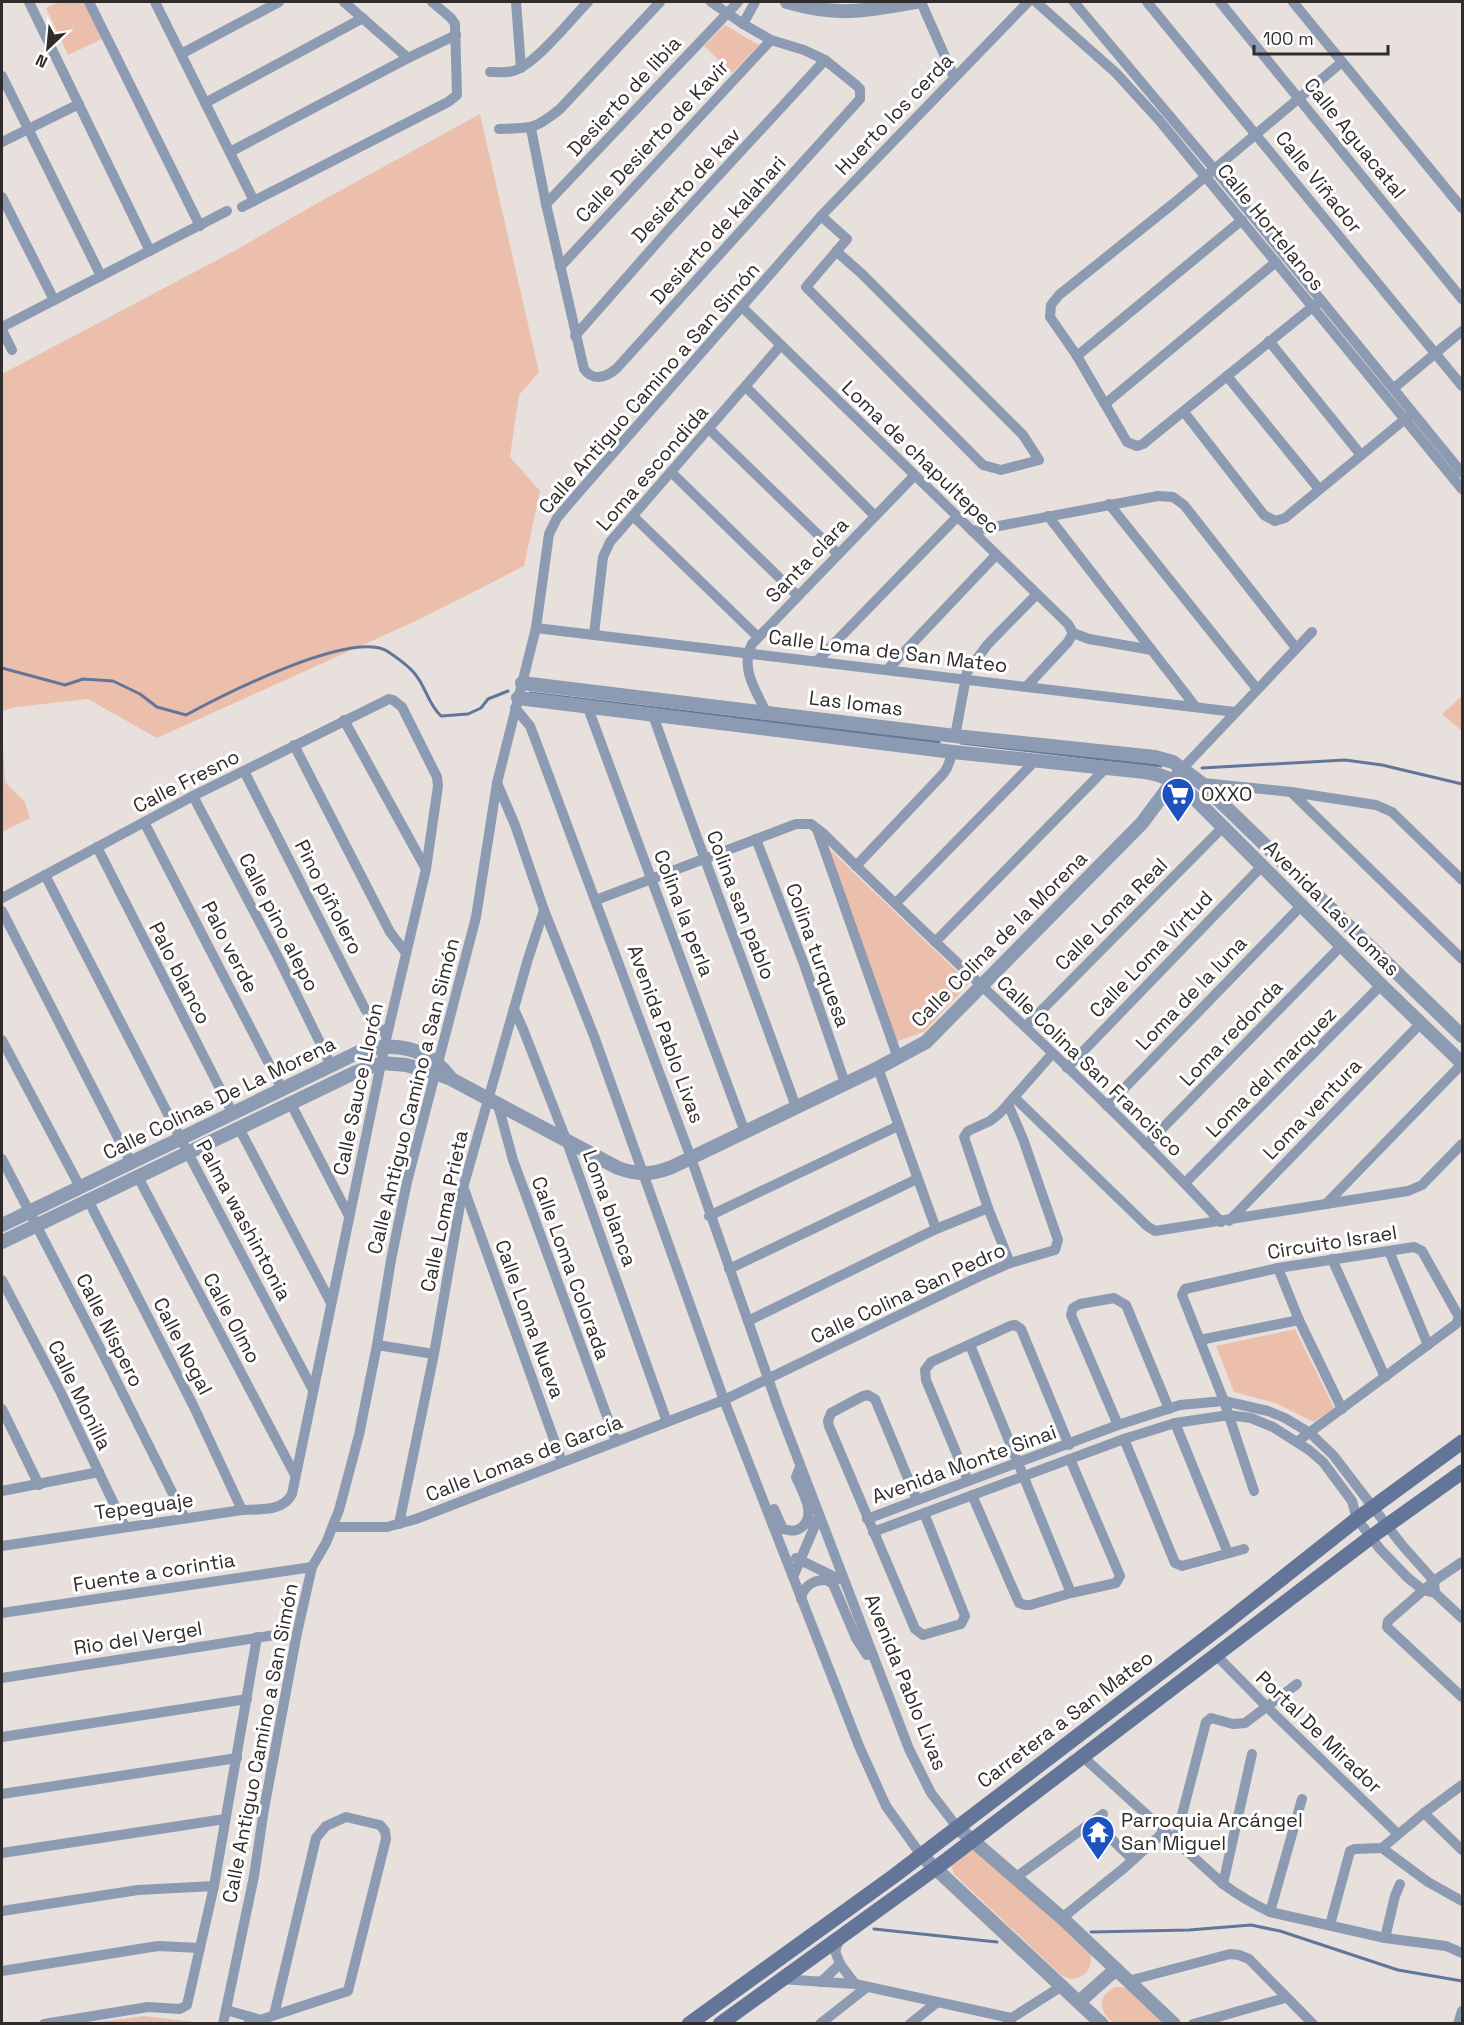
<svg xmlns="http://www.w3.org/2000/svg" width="1464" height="2025" viewBox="0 0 1464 2025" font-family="'Space Grotesk',sans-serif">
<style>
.green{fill:#ecbfad}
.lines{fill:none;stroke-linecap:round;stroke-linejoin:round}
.stream{stroke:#61769a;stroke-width:3}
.minor{stroke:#8c9ab2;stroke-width:10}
.tertiary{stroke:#8c9ab2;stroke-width:14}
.secondary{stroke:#637699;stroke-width:15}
.labels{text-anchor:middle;stroke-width:6;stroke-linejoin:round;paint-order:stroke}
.street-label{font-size:20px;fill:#2f2c2b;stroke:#fff}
.poi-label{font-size:20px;fill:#2f2c2b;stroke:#fff;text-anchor:start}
</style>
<rect width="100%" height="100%" fill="#e8e0dd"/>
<g class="green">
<polygon points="59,2 84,2 102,39 68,55 46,8"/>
<polygon points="725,25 759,45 732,73 704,46"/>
<polygon points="480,114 539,372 519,395 510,457 540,491 524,566 418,620 157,738 88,699 16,707 2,711 2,374 236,250 314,205"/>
<polygon points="1462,696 1462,731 1442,714"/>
<polygon points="2,744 3,747 5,782 25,802 30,818 2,832"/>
<polygon points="827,847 969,983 925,1031 896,1042"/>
<polygon points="1295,1329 1334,1408 1314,1422 1275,1403 1234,1392 1216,1346"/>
<path d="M972 1849 982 1854 1090 1953C1095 1971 1079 1985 1062 1976L954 1874 951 1865Z"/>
<path d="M1115 1987H1122L1129 1989 1165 2023H1113C1099 2010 1096 1998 1115 1987Z"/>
<polygon points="144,2016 202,2023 90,2023"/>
</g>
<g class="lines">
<g class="stream">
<path d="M2 668 65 685 83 679 113 681 140 694 157 707 186 715C223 695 350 630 387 651 396 657 408 665 415 674 426 687 428 704 441 716L468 714 481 708 488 699 508 691"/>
<polyline points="530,693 939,742"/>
<polyline points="961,743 1161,766"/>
<polyline points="1202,768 1345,760 1382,765 1462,784"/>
<polyline points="874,1929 997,1942"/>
<polyline points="1091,1932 1189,1930 1251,1925 1280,1931 1398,1970 1462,1981"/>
</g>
<g class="minor">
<polyline points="29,2 150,251"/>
<polyline points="89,2 200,226"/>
<polyline points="155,2 254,201"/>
<polyline points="344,2 408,58"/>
<polyline points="516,2 521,68"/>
<polyline points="921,2 954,77"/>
<polyline points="1036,2 1116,73 1159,120 1462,489"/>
<polyline points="1074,2 1215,170 1462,473"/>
<polyline points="1147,2 1462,386"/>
<polyline points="1220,2 1462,299"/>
<polyline points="1293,2 1462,208"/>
<polyline points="743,24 755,2"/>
<polyline points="181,54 279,2"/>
<path d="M490 72C497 72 506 73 513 71 535 65 571 19 588 2"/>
<polyline points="2,76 101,276"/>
<polyline points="205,103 363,18"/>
<path d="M499 129C532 128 534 130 560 109L660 2"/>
<path d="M531 129 546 204 584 369C593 382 607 377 617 368L860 99V89L856 85 825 60 804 50 771 40 743 24 711 2"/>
<polyline points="2,142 79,104"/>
<polyline points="230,152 408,58 456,35"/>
<polyline points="2,197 54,300"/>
<polyline points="546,204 738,2"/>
<polyline points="242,207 448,102 457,95 455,24 451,18 432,2"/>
<polyline points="821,216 847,239 806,287 983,465 1001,470 1039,460 1023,435 862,274 836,251"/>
<polyline points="560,267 771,40"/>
<polyline points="1321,300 1143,444 1137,446 1127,442 1077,356 1050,317 1051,305 1059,295 1174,203 1342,62"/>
<polyline points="742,307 1068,624 1073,633"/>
<polyline points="2,327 227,211"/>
<polyline points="2,330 12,350"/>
<polyline points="575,336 670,228 825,60"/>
<polyline points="1269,341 1361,455"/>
<polyline points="1077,356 1242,220"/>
<polyline points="1227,376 1319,489"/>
<polyline points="746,387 875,516"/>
<polyline points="1394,388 1462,331"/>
<polyline points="1105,404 1276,262"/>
<polyline points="1184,412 1264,515 1275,521 1285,518 1410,415"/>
<polyline points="709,429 838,554"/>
<polyline points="671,472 798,596"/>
<polyline points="1109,504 1257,689"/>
<polyline points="633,516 758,637"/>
<polyline points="1048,516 1195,706"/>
<polyline points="972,531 1158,496 1173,497 1184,505 1296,648"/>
<polyline points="536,628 1235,712"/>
<polyline points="1073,633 1089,639 1152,650"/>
<polyline points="594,634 603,557 610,542 781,345"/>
<polyline points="817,661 957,517"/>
<polyline points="888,669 996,555"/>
<polyline points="1027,686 1068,642 1073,633"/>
<polyline points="515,708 530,726 535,739 691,1158 778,1407 909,1749 931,1793 957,1827"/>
<polyline points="588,708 745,1132"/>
<path d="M766 712C755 689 740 668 752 644L914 476"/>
<path d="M653 715C699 847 749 976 796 1107"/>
<polyline points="344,720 426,869"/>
<polyline points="955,736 967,672 988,644 1037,594"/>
<polyline points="294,745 390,932 406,953"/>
<polyline points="1183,768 1312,632"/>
<polyline points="244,771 365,1009 376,1025 387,1035"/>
<polyline points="1174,780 1291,792 1376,805 1392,812 1462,880"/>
<polyline points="497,783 515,825 544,910 594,1036 724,1400 859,1746 886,1806 921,1855"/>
<polyline points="1291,792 1462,959"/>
<polyline points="193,796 278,957 331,1065"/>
<polyline points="144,822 282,1089"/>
<polyline points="817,829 898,1058"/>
<polyline points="756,839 804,964 845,1083"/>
<polyline points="97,847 233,1114"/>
<polyline points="856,866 943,774 947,768 953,752"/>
<polyline points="45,875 188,1153 313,1390"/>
<path d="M2 898 193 796 389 699 393 700 402 707 437 777 438 786 426 869 387 1035 292 1494C283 1512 259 1509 242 1510L2 1546"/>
<path d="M596 900 796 824H811L824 834C955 965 1095 1086 1221 1222"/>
<polyline points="896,903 1035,761"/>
<polyline points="2,911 131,1163"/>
<polyline points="935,942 1105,769"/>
<polyline points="514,1009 523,1029 567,1142 667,1422"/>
<polyline points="1025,1027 1223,827"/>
<polyline points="2,1040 80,1187"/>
<polyline points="878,1068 936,1229"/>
<polyline points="1067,1068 1262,866"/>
<polyline points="1014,1097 1147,1226 1155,1231 1408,1191 1422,1185 1462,1144"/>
<polyline points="291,1104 349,1216"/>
<polyline points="498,1105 513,1160 616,1441"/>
<polyline points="1107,1106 1302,905"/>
<polyline points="239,1128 331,1303"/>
<polyline points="1146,1145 1342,945"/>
<polyline points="2,1159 105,1358 185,1518"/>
<polyline points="138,1177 295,1475"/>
<polyline points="1185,1183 1381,985"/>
<polyline points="464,1189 562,1462"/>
<polyline points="88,1200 194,1407 242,1510"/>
<polyline points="1326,1204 1462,1064"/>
<polyline points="709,1216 898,1126"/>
<polyline points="1229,1221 1421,1023"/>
<polyline points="1389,1251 1428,1345"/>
<polyline points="1332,1259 1385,1377"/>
<polyline points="1010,1263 988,1208 964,1137 968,1131 990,1121 1000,1113 1052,1054"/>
<polyline points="1278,1268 1299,1320 1342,1409"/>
<polyline points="729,1269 917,1179"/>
<polyline points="2,1280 61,1393 125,1527"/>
<polyline points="748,1321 936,1229 988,1208"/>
<polyline points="1200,1340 1299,1320"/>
<polyline points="377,1345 434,1354"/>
<polyline points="970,1345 1071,1593"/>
<polyline points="2,1409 39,1485"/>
<polyline points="1175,1423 1228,1553"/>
<polyline points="1118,1425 1071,1315 1073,1308 1080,1304 1114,1298 1126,1305 1169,1409"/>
<polyline points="1124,1439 1175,1563 1182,1566 1244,1549"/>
<polyline points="968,1481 926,1380 925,1370 931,1362 1010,1326 1015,1325 1021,1329 1069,1445"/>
<polyline points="2,1491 99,1472"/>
<polyline points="1254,1491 1224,1401 1182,1295 1185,1289 1278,1268 1414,1247 1422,1251 1459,1317 1456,1324 1298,1441"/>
<polyline points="972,1495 1019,1603 1025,1605 1030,1605 1071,1593 1116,1583 1120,1576 1070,1459"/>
<polyline points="917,1500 875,1399 868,1395 863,1396 831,1413 828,1421 829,1426 915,1629 923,1635 961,1624 965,1616 924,1513"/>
<path d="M774 1509 783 1529C790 1531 796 1532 802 1527 817 1515 802 1491 796 1477L800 1467"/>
<polyline points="867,1519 1118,1425 1180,1405 1224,1401 1268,1411 1285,1418 1310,1433 1333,1455 1402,1545 1434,1581 1435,1593"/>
<polyline points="399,1524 434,1354 463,1188 528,959 544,910"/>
<polyline points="333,1527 387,1527 416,1519 724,1400 976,1278 1010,1263 1055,1250 1058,1240 1023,1139 1008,1104"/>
<polyline points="873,1532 1124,1439 1175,1423 1229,1415 1251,1418 1273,1427 1309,1450 1323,1462 1352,1501 1357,1519 1380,1549 1408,1578 1423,1590 1435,1593 1462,1618"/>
<polyline points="796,1558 839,1579"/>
<polyline points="1462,1562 1434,1581 1388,1621 1387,1627 1462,1697"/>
<polyline points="793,1577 819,1516"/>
<path d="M801 1599C803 1586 814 1579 827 1580L833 1584 856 1638 867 1655"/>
<polyline points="2,1613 312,1567"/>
<polyline points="1216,1655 1268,1708 1398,1834"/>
<polyline points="2,1678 281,1634"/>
<polyline points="2,1737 247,1699"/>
<path d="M1082 1756 1223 1884C1238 1895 1253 1904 1270 1912L1385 1938 1446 1946 1462 1953"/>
<polyline points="2,1794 237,1758"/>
<polyline points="1424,1813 1462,1850"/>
<polyline points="1093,1821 1133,1860"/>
<polyline points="1175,1842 1206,1722 1211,1718 1233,1724 1245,1723 1297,1684"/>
<polyline points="1382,1848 1428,1882 1462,1901"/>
<polyline points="2,1853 225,1819"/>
<polyline points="1015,1878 1103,1814"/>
<polyline points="1223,1884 1252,1754"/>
<polyline points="2,1911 138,1890 214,1886"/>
<polyline points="1270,1912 1302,1799"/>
<polyline points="1062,1918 1124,1868 1165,1831"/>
<polyline points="1330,1925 1350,1851 1355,1849 1382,1848 1424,1813 1462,1785"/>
<polyline points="840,1938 835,1951 840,1964 855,1984"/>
<polyline points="1385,1938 1395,1896 1400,1884"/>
<polyline points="2,1971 158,1946 200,1948"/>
<polyline points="781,1979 855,1984 1011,2018"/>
<polyline points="1128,1981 1230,1954 1239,1955 1249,1959 1313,2024"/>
<polyline points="821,1982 840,1964"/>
<polyline points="226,2010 258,2019"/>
<polyline points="1007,2021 1062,1986"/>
<polyline points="44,2024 148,2007 180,2009 187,2005 214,1886 257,1637"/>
<polyline points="223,2024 254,1876 264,1809 297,1633 312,1567 326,1543 339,1510 359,1435 377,1345 391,1260 407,1182 476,917 497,783 536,628 549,534 557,518 580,491 821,216 1028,2"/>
<polyline points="248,2024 348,1991 386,1839 385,1831 380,1825 346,1817 326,1826 316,1838 274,2015"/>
<polyline points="820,2024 867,1987"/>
<polyline points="910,2024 936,2003"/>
<polyline points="1193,2024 1285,1998"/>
<polyline points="1458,2024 1462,2011"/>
</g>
<g class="tertiary">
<path d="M787 2C839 17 865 11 916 2"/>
<polyline points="522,683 955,736 1155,757 1173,762 1200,782 1462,1036"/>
<path d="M518 698 953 752 1145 772C1165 775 1177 782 1191 795L1381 985 1462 1063"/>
<path d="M2 1225 359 1052C395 1041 426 1047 450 1077"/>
<path d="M2 1242 356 1072 382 1063 406 1065 435 1073 451 1079 618 1168C638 1175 652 1175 672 1167L878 1068 926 1042 1142 823 1183 768"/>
<polyline points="957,1827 1062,1918 1174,2024"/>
<polyline points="921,1855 1102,2024"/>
<polyline points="1079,2002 1116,1969"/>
</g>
<g class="secondary">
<polyline points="689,2024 894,1876 1223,1625 1357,1519 1462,1442"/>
<polyline points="720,2024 936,1868 1371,1537 1462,1472"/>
</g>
</g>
<defs>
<g id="supermarket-pin" transform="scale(1.725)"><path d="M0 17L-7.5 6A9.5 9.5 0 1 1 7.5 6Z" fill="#1c53c0" stroke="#fff"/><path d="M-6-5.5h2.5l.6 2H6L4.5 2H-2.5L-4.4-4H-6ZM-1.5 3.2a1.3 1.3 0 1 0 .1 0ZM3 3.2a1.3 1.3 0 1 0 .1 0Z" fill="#fff"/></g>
<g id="temple-pin" transform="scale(1.725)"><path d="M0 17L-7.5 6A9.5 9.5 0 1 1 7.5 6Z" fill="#1c53c0" stroke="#fff"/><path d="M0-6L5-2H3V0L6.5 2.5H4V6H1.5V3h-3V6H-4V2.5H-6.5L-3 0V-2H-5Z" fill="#fff"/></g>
</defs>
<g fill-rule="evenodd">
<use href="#supermarket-pin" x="1178" y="794"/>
<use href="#temple-pin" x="1098" y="1832"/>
</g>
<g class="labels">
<g class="street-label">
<text transform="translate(624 96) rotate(-47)" y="7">Desierto de libia</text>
<text transform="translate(894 114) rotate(-46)" y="7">Huerto los cerda</text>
<text transform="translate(1355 138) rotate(51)" y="7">Calle Aguacatal</text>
<text transform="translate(652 141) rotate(-47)" y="7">Calle Desierto de Kavir</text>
<text transform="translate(1319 182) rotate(51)" y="7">Calle Viñador</text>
<text transform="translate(686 185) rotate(-47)" y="7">Desierto de kav</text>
<text transform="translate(1271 227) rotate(51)" y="7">Calle Hortelanos</text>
<text transform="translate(718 230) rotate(-48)" y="7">Desierto de kalahari</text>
<text transform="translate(649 388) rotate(-49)" y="7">Calle Antiguo Camino a San Simón</text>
<text transform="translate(921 457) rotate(44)" y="7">Loma de chapultepec</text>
<text transform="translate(652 468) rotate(-49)" y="7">Loma escondida</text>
<text transform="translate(807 560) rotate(-46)" y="7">Santa clara</text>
<text transform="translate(888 651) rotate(7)" y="7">Calle Loma de San Mateo</text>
<text transform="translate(856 703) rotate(7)" y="7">Las lomas</text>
<text transform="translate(186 781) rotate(-27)" y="7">Calle Fresno</text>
<text transform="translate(329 897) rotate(63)" y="7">Pino piñolero</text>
<text transform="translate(741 905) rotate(69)" y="7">Colina san pablo</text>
<text transform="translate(1332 908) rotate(45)" y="7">Avenida Las Lomas</text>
<text transform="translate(684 913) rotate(69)" y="7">Colina la perla</text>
<text transform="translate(1111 914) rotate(-45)" y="7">Calle Loma Real</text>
<text transform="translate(279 922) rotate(63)" y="7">Calle pino alepo</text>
<text transform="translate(999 939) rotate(-45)" y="7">Calle Colina de la Morena</text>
<text transform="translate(230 947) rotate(63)" y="7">Palo verde</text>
<text transform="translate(1151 954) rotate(-46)" y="7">Calle Loma Virtud</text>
<text transform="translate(818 955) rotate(70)" y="7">Colina turquesa</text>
<text transform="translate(180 973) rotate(63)" y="7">Palo blanco</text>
<text transform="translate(1191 993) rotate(-46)" y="7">Loma de la luna</text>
<text transform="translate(1231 1033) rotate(-46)" y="7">Loma redonda</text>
<text transform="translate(666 1034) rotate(70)" y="7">Avenida Pablo Livas</text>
<text transform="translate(1090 1066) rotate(44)" y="7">Calle Colina San Francisco</text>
<text transform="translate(1271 1072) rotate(-45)" y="7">Loma del marquez</text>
<text transform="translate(358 1089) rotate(-78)" y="7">Calle Sauce Llorón</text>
<text transform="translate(413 1096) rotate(-76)" y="7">Calle Antiguo Camino a San Simón</text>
<text transform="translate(219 1098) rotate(-26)" y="7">Calle Colinas De La Morena</text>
<text transform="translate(1312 1109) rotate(-46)" y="7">Loma ventura</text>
<text transform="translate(610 1208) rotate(70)" y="7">Loma blanca</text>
<text transform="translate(444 1211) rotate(-78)" y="7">Calle Loma Prieta</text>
<text transform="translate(244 1220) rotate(62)" y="7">Palma washintonia</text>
<text transform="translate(1332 1242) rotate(-9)" y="7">Circuito Israel</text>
<text transform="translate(571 1268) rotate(70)" y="7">Calle Loma Colorada</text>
<text transform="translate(908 1293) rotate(-25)" y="7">Calle Colina San Pedro</text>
<text transform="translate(232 1318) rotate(62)" y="7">Calle Olmo</text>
<text transform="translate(530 1319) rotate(70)" y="7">Calle Loma Nueva</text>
<text transform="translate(110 1330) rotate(63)" y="7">Calle Níspero</text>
<text transform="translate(183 1346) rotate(63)" y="7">Calle Nogal</text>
<text transform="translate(80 1395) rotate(64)" y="7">Calle Monilla</text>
<text transform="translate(524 1458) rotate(-21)" y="7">Calle Lomas de García</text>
<text transform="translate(964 1464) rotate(-20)" y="7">Avenida Monte Sinai</text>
<text transform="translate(144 1506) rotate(-8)" y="7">Tepeguaje</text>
<text transform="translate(154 1572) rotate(-9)" y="7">Fuente a corintia</text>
<text transform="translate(138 1638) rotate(-9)" y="7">Rio del Vergel</text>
<text transform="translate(906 1682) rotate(68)" y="7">Avenida Pablo Livas</text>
<text transform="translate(1065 1719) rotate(-37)" y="7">Carretera a San Mateo</text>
<text transform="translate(1319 1732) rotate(44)" y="7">Portal De Mirador</text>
<text transform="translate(260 1743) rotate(-79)" y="7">Calle Antiguo Camino a San Simón</text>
</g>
<g class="poi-label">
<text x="1201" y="801">OXXO</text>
<text x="1121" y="1827">Parroquia Arcángel<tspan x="1121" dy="23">San Miguel</tspan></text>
</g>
</g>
<rect width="1464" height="2025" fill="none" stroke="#2f2c2b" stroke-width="6"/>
<g transform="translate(48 48) rotate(206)" stroke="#ffffff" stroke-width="4.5" paint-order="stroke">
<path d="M0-4.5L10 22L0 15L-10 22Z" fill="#2f2c2b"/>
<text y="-9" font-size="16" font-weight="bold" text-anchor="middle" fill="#2f2c2b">N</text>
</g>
<path d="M1254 45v9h134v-9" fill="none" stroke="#2f2c2b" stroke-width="3"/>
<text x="1263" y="45" font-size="18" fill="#2f2c2b" stroke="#ffffff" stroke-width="4.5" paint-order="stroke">100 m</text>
</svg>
